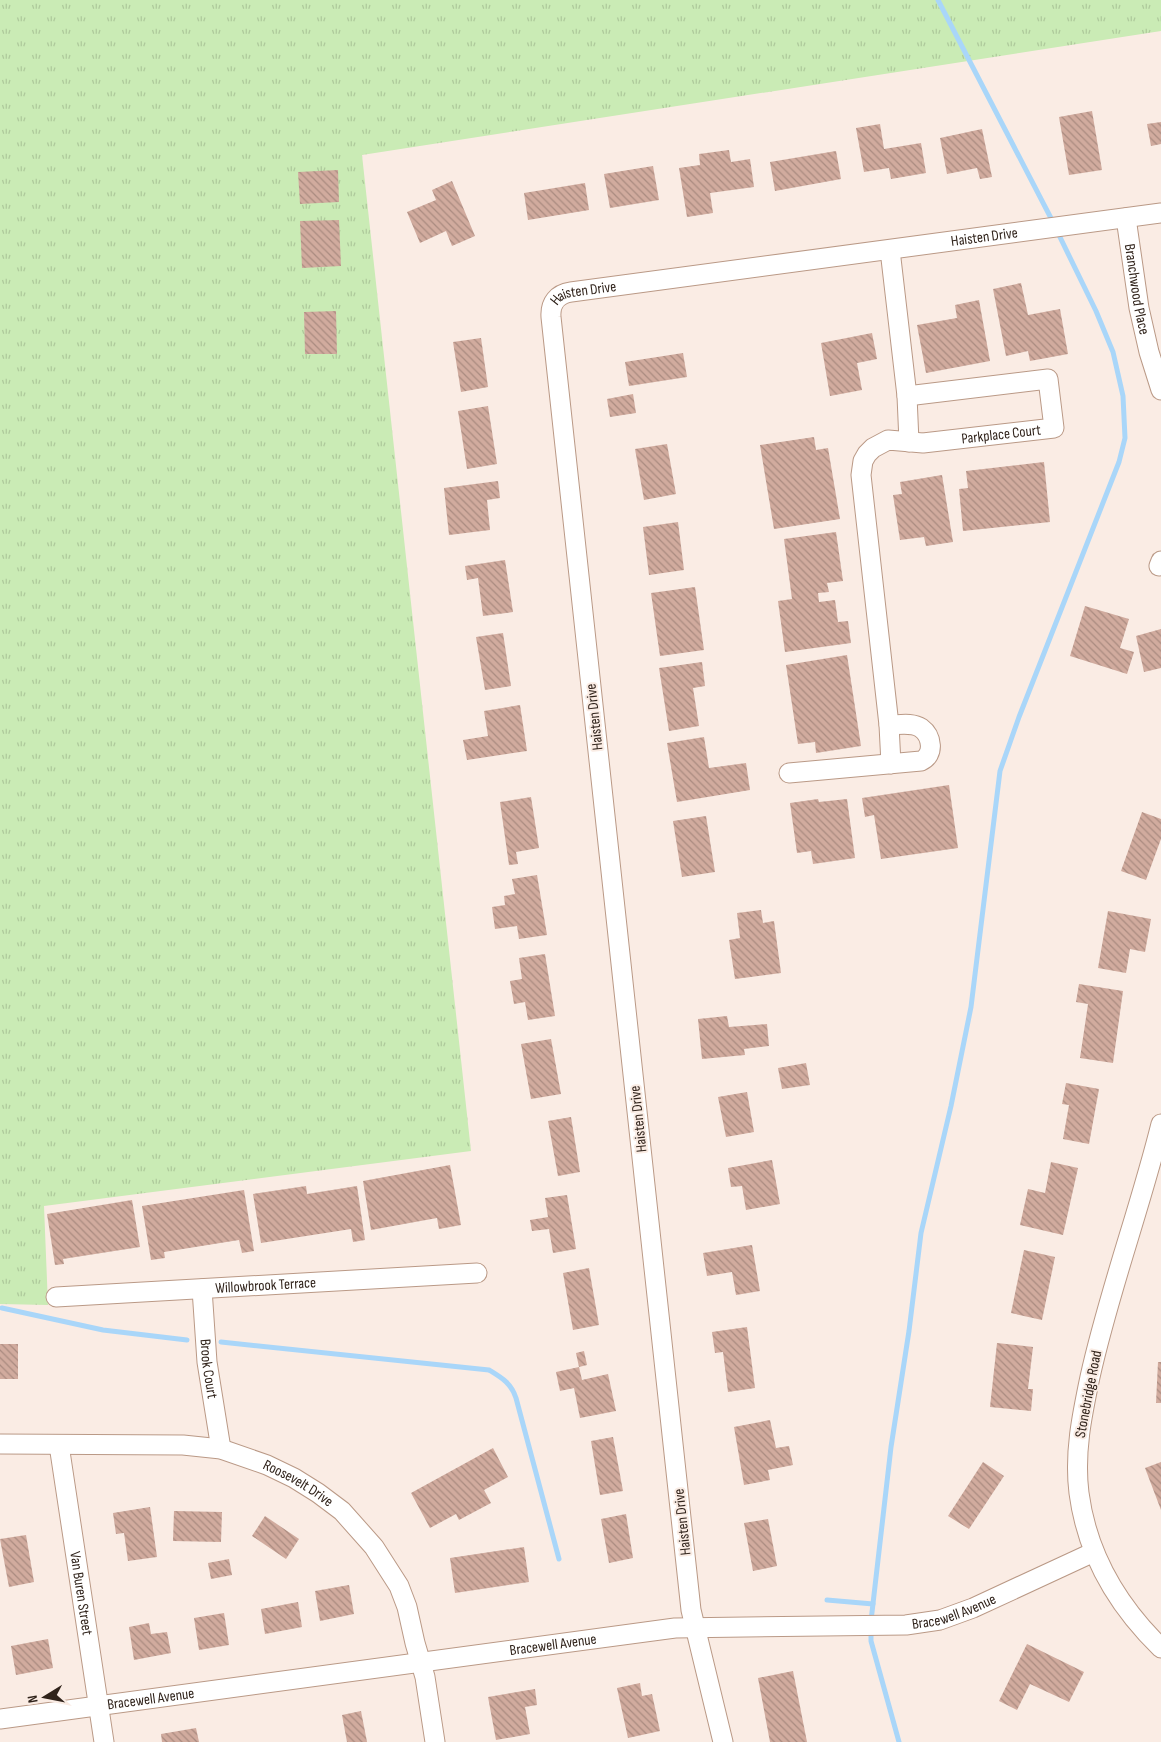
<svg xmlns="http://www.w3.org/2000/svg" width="1161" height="1742" viewBox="0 0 1161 1742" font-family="'Sofia Sans Condensed',sans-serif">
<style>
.grass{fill:url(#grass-tufts)}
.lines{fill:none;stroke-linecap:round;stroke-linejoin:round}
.stream{stroke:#a9d6f9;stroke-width:5}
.building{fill:url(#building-back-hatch)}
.street-casing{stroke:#ba9986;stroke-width:21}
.street{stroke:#fff;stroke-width:19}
.labels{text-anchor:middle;stroke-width:4;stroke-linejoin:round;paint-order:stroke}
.street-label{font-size:15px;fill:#30231b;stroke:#faece4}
</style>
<defs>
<pattern id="grass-tufts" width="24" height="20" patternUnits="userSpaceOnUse" patternTransform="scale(1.25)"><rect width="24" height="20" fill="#caebb5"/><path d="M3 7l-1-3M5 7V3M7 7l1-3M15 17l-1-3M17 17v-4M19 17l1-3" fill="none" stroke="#aec99b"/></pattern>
<pattern id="building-back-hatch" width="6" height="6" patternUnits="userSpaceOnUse" patternTransform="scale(1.25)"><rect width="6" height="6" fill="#d1ab9e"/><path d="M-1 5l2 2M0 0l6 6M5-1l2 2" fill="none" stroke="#aa8b80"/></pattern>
</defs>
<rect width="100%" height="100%" fill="#faece4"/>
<polygon class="grass" points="0,0 1161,0 1161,31 362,155 471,1151 44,1206 48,1305 0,1304"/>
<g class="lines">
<g class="stream">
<polyline points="938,0 1054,224"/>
<polyline points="2,1308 103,1330 187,1340"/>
<path d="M221 1342 489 1370C502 1378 511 1383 516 1398L559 1559"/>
<polyline points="827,1600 873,1604"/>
<polyline points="871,1621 891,1447 909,1331 921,1233 951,1106 971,1007 1000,771 1019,717 1119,462 1125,438 1123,396 1113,352 1096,311 1057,231"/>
<polyline points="871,1629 871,1641 899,1742"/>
</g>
</g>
<g class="building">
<polygon points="1092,111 1102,170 1069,175 1059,117"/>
<polygon points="1161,122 1161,144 1151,146 1147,124"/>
<polygon points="880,124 884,149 921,143 926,173 891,179 889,168 864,172 856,128"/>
<polygon points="982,129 992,177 980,179 977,168 947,174 940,138"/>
<polygon points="729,150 731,162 750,159 754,187 710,193 713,213 687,217 679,168 700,165 699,154"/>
<polygon points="836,151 841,179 775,191 770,162"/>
<polygon points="653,166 659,200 610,208 604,174"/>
<polygon points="338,170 339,202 300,204 298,172"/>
<polygon points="452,181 475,236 452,246 446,231 420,243 407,212 436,200 432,190"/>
<polygon points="585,183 589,210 528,220 524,193"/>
<polygon points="339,220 341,266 302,268 300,221"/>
<polygon points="1021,283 1028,315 1060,309 1068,354 1030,361 1028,351 1006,356 993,289"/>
<polygon points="979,300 990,361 926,373 917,325 957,318 955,305"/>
<polygon points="336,311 337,354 305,354 304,312"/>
<polygon points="872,333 877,359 857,363 862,390 830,396 821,343"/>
<polygon points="481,338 488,387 461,392 453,342"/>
<polygon points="683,353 687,377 629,386 625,362"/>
<polygon points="633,394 636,413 610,417 607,399"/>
<polygon points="488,406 497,464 467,469 458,411"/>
<polygon points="814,437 816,450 828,448 840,519 774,529 760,445"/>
<polygon points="667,444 676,494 644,500 635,449"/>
<polygon points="1044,462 1050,522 963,531 959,489 968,488 966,471"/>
<polygon points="942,475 953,542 926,546 924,537 900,540 893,495 902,494 900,482"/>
<polygon points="498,481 500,498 487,500 490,530 449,535 444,488"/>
<polygon points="678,522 684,570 649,575 643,527"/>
<polygon points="836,532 843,581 827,583 829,592 818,593 819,602 835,600 838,622 848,621 851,643 785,652 778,601 792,599 784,539"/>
<polygon points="505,560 513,612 483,616 478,578 467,580 465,566"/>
<polygon points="695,587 704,650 660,656 651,593"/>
<polygon points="1085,606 1129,619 1120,648 1134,652 1127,674 1070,656"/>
<polygon points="1161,629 1161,668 1144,672 1136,636"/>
<polygon points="503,633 511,686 485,690 476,637"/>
<polygon points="847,655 861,746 816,753 815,742 798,744 786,665"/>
<polygon points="702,662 705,686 693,688 699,726 669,731 659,668"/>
<polygon points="520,705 527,751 467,760 463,740 488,736 484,711"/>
<polygon points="704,737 709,768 746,763 750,790 677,802 667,743"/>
<polygon points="949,785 958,848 881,859 874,815 865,817 862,798"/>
<polygon points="531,797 539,848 516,852 518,864 509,865 500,802"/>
<polygon points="818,799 819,802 847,799 855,858 813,864 811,851 797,853 790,803"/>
<polygon points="1142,812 1161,819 1161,839 1146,880 1121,871"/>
<polygon points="706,816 715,872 682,877 673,821"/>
<polygon points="537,875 547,935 519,939 517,926 495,929 492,907 505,905 504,896 515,894 512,879"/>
<polygon points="761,910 763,923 774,921 781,973 735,979 729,940 740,938 737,913"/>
<polygon points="1108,911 1151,919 1145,952 1130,949 1126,973 1098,968"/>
<polygon points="545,954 555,1016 528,1020 525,1002 514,1004 510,981 522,979 519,958"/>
<polygon points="1079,984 1123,991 1113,1063 1080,1058 1088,1004 1076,1002"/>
<polygon points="727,1016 729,1027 767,1024 769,1046 744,1049 745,1055 702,1059 698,1019"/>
<polygon points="551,1039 561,1094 531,1099 521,1044"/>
<polygon points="806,1063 810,1085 782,1089 778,1068"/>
<polygon points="1066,1083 1099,1089 1089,1144 1063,1139 1069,1105 1062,1104"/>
<polygon points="747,1092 754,1132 726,1137 718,1097"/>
<polygon points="571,1117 580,1172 558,1176 548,1121"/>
<polygon points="772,1160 780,1204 746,1210 742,1186 731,1187 728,1168"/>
<polygon points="1051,1162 1078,1168 1063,1235 1020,1225 1028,1189 1045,1193"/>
<polygon points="450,1165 461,1225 439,1229 437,1218 371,1230 363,1181"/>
<polygon points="306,1186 307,1194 357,1186 365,1240 353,1242 351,1229 261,1243 253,1194"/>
<polygon points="244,1190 254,1251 242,1253 239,1240 164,1252 165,1258 151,1260 142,1206"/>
<polygon points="567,1195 576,1249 553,1253 549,1229 532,1231 530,1220 548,1217 545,1198"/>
<polygon points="132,1200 140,1247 63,1259 64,1264 55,1265 47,1214"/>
<polygon points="752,1245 760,1291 736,1295 732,1272 707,1276 703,1253"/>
<polygon points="1024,1250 1055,1257 1042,1320 1011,1313"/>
<polygon points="589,1268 599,1325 573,1330 563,1273"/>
<polygon points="747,1327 755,1388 728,1392 723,1352 715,1353 712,1332"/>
<polygon points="997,1343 1033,1347 1028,1389 1033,1389 1031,1411 990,1407"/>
<rect x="0" y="1344" width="18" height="35"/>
<polygon points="584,1351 587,1365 579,1367 576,1353"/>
<polygon points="1158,1362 1161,1362 1161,1403 1156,1403"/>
<polygon points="579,1367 582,1380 608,1374 616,1411 580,1418 574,1388 560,1391 556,1372"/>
<polygon points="770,1420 776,1448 789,1446 793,1465 768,1470 770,1480 744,1485 734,1427"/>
<polygon points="613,1437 623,1491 600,1495 591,1441"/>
<polygon points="493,1448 508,1477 484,1490 491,1503 459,1520 456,1514 430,1528 411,1493"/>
<polygon points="983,1462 1004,1476 969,1529 948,1516"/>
<polygon points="1161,1462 1161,1510 1145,1468"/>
<polygon points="150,1507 157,1557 128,1561 124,1533 116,1534 113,1513"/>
<polygon points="174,1511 222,1512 221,1542 173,1541"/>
<polygon points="626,1514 633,1558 609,1563 601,1519"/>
<polygon points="265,1516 299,1539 286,1559 252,1536"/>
<polygon points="768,1519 777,1566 753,1571 744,1523"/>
<polygon points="26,1535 34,1582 9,1587 0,1539"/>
<polygon points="524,1547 529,1582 455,1593 450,1558"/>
<polygon points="229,1559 232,1575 211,1579 208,1563"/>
<polygon points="349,1585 354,1614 320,1621 315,1591"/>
<polygon points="298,1602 302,1627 265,1634 261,1609"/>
<polygon points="224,1613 229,1645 199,1650 194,1618"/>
<polygon points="149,1623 151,1634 167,1632 171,1653 134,1660 129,1627"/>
<polygon points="48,1639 53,1668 16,1675 11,1646"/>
<polygon points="1027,1644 1084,1672 1069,1702 1030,1684 1017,1710 999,1701"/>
<polygon points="793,1671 807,1742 770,1742 758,1678"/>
<polygon points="640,1683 642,1696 652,1694 660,1731 628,1738 617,1688"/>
<polygon points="535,1689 537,1705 525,1707 530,1734 496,1740 488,1697"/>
<polygon points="361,1711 367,1742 347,1742 342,1715"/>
<polygon points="196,1728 199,1742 162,1742 161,1734"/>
</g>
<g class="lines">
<g class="street-casing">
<g id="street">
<path id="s1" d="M1126 218 1139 308 1149 352 1161 390"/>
<polyline points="890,250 907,396 909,442"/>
<polyline points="1159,566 1161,561"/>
<path id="s2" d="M891 764 889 725 861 475 863 461 867 454 873 448 888 440 923 443 1054 428 1048 379 907 396"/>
<path d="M789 773 921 761C935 755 932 736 921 728 912 722 899 725 889 725"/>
<path d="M1161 1124C1140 1209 1109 1291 1090 1377 1082 1415 1074 1453 1079 1493 1087 1554 1118 1606 1161 1648"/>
<path id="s3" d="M202 1289 207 1362 221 1449"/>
<path id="s4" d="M56 1297 477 1273"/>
<path id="s5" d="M0 1444 183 1445 221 1449 267 1465 294 1478 318 1493 342 1511 374 1547 399 1586 407 1607 415 1643 425 1677 435 1742"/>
<path id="s6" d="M59 1445 104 1742"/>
<path id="s7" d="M0 1719 675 1628 906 1625 940 1620 973 1608 1094 1552"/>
<path id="s8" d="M723 1742 691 1610 551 317C550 303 557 294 571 292L1161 213"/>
</g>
</g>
<use href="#street" class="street"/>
</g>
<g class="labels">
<g class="street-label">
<text dy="5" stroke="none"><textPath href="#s8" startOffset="1889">Haisten Drive</textPath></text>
<text dy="5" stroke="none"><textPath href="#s1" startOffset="72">Branchwood Place</textPath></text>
<text dy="5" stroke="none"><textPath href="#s8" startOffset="1484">Haisten Drive</textPath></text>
<text dy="5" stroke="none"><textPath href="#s2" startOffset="452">Parkplace Court</textPath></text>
<text transform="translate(594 717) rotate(-96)" y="5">Haisten Drive</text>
<text transform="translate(638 1119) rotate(-96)" y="5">Haisten Drive</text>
<text dy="5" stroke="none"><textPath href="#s4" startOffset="210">Willowbrook Terrace</textPath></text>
<text dy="5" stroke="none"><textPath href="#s3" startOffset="80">Brook Court</textPath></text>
<text transform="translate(1088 1394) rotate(-79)" y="5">Stonebridge Road</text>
<text dy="5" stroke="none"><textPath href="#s5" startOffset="306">Roosevelt Drive</textPath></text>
<text transform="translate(682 1522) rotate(-96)" y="5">Haisten Drive</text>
<text dy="5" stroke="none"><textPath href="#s6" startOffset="150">Van Buren Street</textPath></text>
<text dy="5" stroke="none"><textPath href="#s7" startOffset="962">Bracewell Avenue</textPath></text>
<text dy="5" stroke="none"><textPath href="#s7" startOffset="558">Bracewell Avenue</textPath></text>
<text dy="5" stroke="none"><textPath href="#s7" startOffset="152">Bracewell Avenue</textPath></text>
</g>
</g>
<g transform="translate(45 1697) rotate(260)" stroke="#faece4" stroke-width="4" paint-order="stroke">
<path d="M0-4L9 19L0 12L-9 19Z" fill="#30231b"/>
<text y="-8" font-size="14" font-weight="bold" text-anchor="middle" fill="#30231b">N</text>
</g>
</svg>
